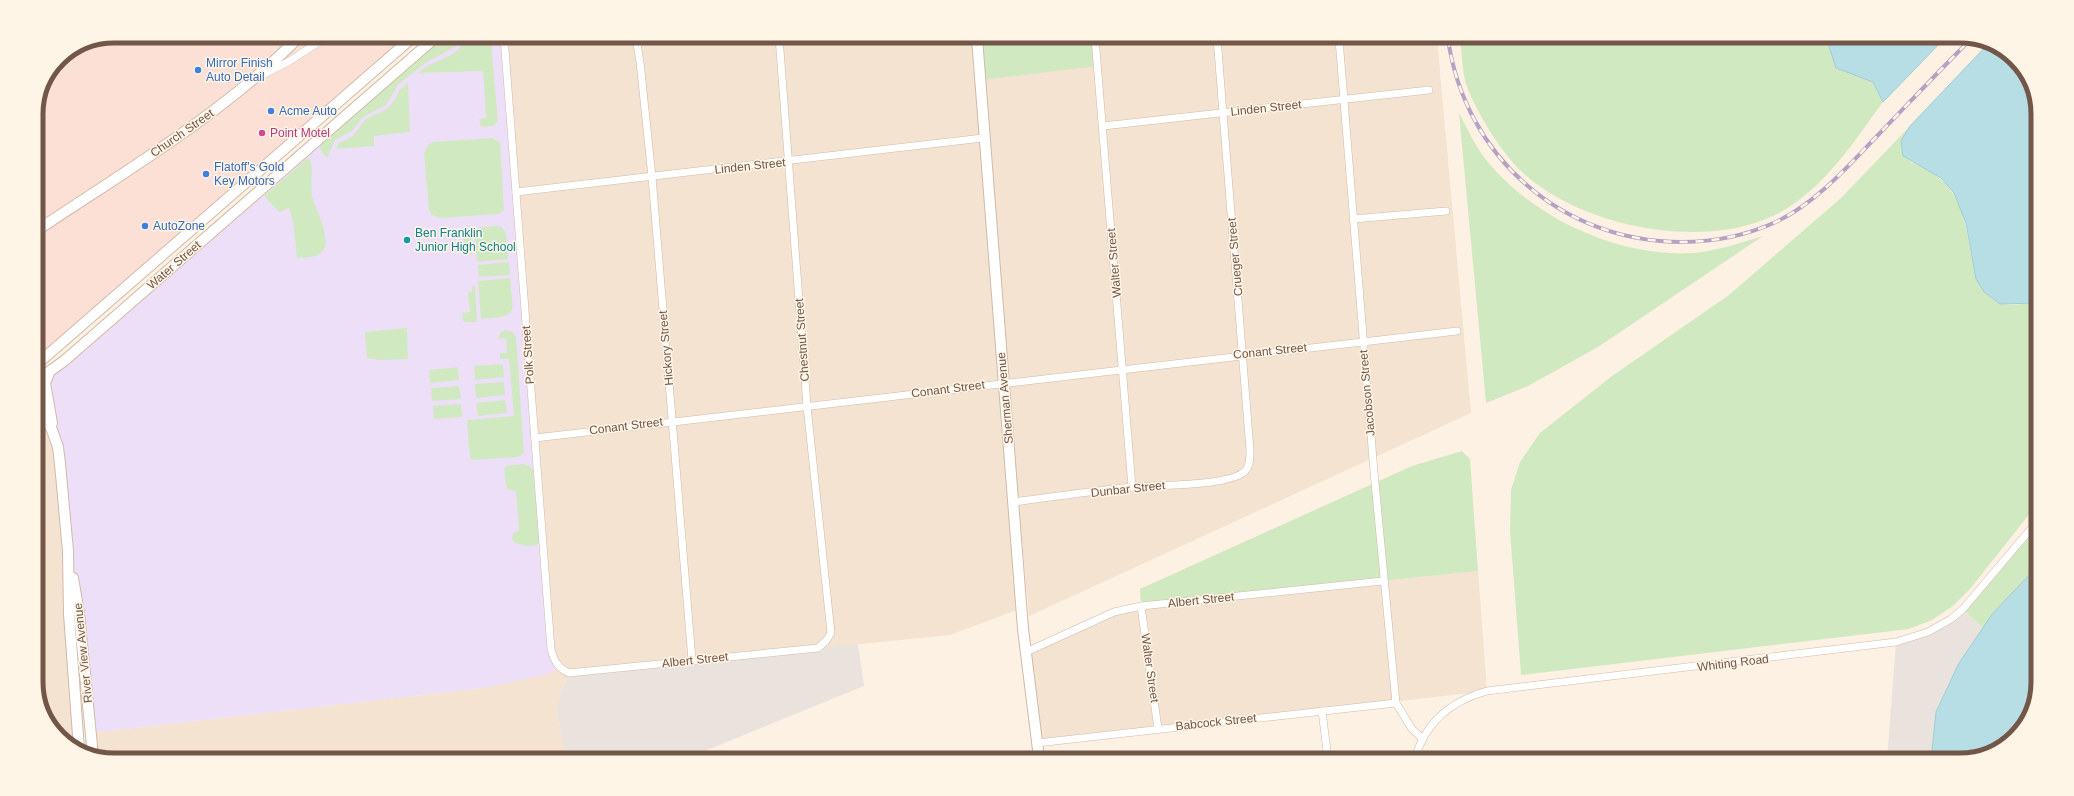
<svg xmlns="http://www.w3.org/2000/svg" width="2074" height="796" viewBox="0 0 2074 796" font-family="Arial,sans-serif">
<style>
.residential{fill:#f3e3d0}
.commercial{fill:#fce0d5}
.industrial{fill:#eae3dd}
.education{fill:#eedff8}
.green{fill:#d1e9c1}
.water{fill:#b7dee4;stroke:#9dced6}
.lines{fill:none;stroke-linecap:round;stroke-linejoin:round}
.street-casing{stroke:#cebbac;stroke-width:8}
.secondary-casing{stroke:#d1baa9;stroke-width:12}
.street{stroke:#fff;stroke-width:7}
.secondary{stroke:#fff;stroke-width:10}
.rail-casing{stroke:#b4a1c4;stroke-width:4}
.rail{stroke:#fff5e7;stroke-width:2.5;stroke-dasharray:8;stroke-linecap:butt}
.shop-dot{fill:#3f7fe0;stroke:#fff5e7;stroke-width:1.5}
.hotel-dot{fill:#d1479c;stroke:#fff5e7;stroke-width:1.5}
.culture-dot{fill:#0f9aa8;stroke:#fff5e7;stroke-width:1.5}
.labels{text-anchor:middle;stroke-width:3;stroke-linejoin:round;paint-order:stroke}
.shop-label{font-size:12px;fill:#366cbe;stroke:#fff5e7;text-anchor:start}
.street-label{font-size:12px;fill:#725749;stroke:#fff5e7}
.hotel-label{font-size:12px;fill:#b23c85;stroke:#fff5e7;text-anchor:start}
.culture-label{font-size:12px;fill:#0d838f;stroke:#fff5e7;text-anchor:start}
.rim{fill:none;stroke:#725749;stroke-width:5}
</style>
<rect width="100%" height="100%" fill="#fcf1e2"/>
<g class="residential">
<polygon points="504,37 1437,39 1471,413 1029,616 987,161 1022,608 950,635 569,673 556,706 566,757 93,756 91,733 484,688 559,666 568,672 551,649"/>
<polygon points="70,51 72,68 51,70 59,59"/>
<polygon points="36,401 58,447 79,749 52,730 36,687"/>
<polygon points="1478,571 1487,691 1037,743 1026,652 1114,612 1141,606"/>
</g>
<polygon class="commercial" points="114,36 413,37 36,365 36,109 44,80 51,70 72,68 70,51 84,42"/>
<g class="industrial">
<polygon points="1963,609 1983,628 1959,663 1931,752 1931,760 1887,760 1896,642 1916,637"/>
<polygon points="858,644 864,686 690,757 566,757 556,706 569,673"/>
</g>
<polygon class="education" points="436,37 504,37 551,649 559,666 549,674 484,688 91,733 68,551 49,373"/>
<g class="green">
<polygon points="443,37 462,37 455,47 425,63 404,80 398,85 386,105 363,117 352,131 335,140 327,158 320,149 321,143"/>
<path d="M466 37H488L491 43 498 121 494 126 481 127 479 119 486 118 483 71 418 73C434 58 458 60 466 37Z"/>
<polygon points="977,38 1095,38 1098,66 979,80"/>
<path d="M1460 39 1827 40 1836 68 1873 82 1883 102C1852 144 1823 191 1775 215 1700 252 1571 226 1514 164 1495 142 1478 114 1467 87 1462 73 1462 54 1460 39Z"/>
<polygon points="408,83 410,132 374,136 374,146 336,149 339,143 353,136 366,119 387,109 394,101 400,90"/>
<path d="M1459 113C1466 126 1473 141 1481 153 1526 215 1616 258 1693 253 1717 251 1740 243 1763 236L1598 347 1528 386 1486 403Z"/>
<path d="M1910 126 1901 141 1910 162C1995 191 1949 282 2000 303 2007 306 2028 304 2037 303L2035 507 1970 589 1953 606 1932 620 1909 629 1521 675 1510 531 1511 490 1520 462 1540 433 1612 376 1729 295 1841 198Z"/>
<polygon points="492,138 500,143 504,210 498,214 440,218 432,215 429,210 424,153 428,145 433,142"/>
<path d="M307 159H310C314 171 310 184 312 196 315 209 337 246 318 255 313 258 303 257 297 258L293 221 289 208 279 212 264 196Z"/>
<polygon points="496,226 502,227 506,233 508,259 477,262 474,228"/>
<polygon points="471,230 472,254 470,255 469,248 464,248 463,231"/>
<polygon points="509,262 510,275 479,277 478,265"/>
<path d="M510 278C513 315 520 316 481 319L478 281Z"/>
<polygon points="472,286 475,286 477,322 466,322 463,321 462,313 470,312 468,292 472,291"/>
<polygon points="407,328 408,359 379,360 367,358 365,332"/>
<polygon points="505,330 513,332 516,337 524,453 518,457 473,460 470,458 467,420 514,416 509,359 500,359 500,353 507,353 506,338 498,339 500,333"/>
<polygon points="503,364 504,377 475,380 474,366"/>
<polygon points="458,367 459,380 430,383 429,370"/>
<polygon points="504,382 505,395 476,398 475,384"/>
<polygon points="459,386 461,399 432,401 431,388"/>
<polygon points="505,400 507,413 478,416 476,403"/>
<polygon points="461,404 462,417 434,419 433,406"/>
<polygon points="1462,451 1470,459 1478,571 1141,606 1140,589 1412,466"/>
<polygon points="524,464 530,466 533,471 539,542 537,545 526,546 515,543 512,538 513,533 519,531 516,491 507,489 504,470 506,466"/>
<polygon points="2035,524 2035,569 1993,613 1983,628 1963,609"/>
</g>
<g class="water">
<polygon points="1827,40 1943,40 1883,102 1873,82 1836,68"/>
<polygon points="1989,43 2022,66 2038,109 2037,303 2000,304 1984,292 1976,279 1966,223 1954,193 1941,178 1903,156 1901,141 1910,126"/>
<polygon points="2035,569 2034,707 2007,744 1960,760 1931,760 1936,712 1959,663 1993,613"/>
</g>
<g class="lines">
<g class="street-casing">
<g id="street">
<path d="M504 37 551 649C554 661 558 668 569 673L818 648 826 641 831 633 807 406 779 37"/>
<polyline points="633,37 637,44 640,62 652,177 692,660"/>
<polyline points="504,38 514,37"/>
<polyline points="1095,38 1132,487"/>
<polyline points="1339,39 1374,472 1396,703 1412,729 1422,738"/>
<polyline points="262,75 288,62 328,36"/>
<polyline points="1103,126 1429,90"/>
<polyline points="516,192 983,138"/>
<polyline points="1353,219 1446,211"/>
<polyline points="535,438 1457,331"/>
<path d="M1013 502C1053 497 1092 491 1132 487 1158 485 1220 486 1241 474 1250 470 1250 459 1250 450L1217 38"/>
<polyline points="1141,606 1158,729"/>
<polyline points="1026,652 1114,612 1141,606 1383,581"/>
<polyline points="1322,711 1328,759"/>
<polyline points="1037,743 1396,703"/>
<path d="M1415 759C1425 722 1451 701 1487 691L1896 642 1928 632 1951 619 1963 609 2035 524"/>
</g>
</g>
<g class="secondary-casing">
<g id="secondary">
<polyline points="977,38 1023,629 1039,758"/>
<path d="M36 231C127 170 223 114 300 36"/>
<polyline points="36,365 413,37"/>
<polyline points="49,373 45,383 52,423"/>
<polyline points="36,381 64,361 436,37"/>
<polyline points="36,401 52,430 58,447 60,464 68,551 69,614 79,749"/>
<polyline points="73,578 79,613 93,756"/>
</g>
</g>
<use href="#street" class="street"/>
<use href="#secondary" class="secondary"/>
<g class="rail-casing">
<path id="rail" d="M1448 39C1465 157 1562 242 1682 242 1715 242 1748 235 1778 221 1818 201 1848 166 1879 134 1909 103 1939 71 1970 40"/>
</g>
<use href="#rail" class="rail"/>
</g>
<g class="shop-dot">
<circle cx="198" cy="70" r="4"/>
<circle cx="271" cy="111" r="4"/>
<circle cx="206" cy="174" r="4"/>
<circle cx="145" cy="226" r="4"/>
</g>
<circle class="hotel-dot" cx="262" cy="133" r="4"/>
<circle class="culture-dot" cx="407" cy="240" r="4"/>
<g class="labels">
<g class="shop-label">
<text x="206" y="67">Mirror Finish<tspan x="206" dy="14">Auto Detail</tspan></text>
<text x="279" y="115">Acme Auto</text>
<text x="214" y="171">Flatoff's Gold<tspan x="214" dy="14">Key Motors</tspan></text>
<text x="153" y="230">AutoZone</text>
</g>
<g class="street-label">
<text transform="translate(1266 108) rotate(-6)" y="4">Linden Street</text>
<text transform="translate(182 133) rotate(-35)" y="4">Church Street</text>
<text transform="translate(750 166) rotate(-6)" y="4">Linden Street</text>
<text transform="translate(1235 257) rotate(-95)" y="4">Crueger Street</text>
<text transform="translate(1114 263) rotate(-95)" y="4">Walter Street</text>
<text transform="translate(174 265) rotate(-41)" y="4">Water Street</text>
<text transform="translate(802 340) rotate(-94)" y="4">Chestnut Street</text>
<text transform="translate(666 348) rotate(-95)" y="4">Hickory Street</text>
<text transform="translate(1270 351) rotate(-6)" y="4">Conant Street</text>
<text transform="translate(528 355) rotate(-94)" y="4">Polk Street</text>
<text transform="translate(948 389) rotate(-7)" y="4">Conant Street</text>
<text transform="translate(1367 393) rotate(-95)" y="4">Jacobson Street</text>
<text transform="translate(1005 398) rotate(-95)" y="4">Sherman Avenue</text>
<text transform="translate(626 426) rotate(-7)" y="4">Conant Street</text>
<text transform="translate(1128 489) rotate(-6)" y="4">Dunbar Street</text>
<text transform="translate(1201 600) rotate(-6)" y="4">Albert Street</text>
<text transform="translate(83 653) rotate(-96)" y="4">River View Avenue</text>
<text transform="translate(695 660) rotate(-6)" y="4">Albert Street</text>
<text transform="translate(1733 663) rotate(-7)" y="4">Whiting Road</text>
<text transform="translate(1150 668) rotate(82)" y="4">Walter Street</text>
<text transform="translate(1216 722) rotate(-6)" y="4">Babcock Street</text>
</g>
<g class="hotel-label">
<text x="270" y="137">Point Motel</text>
</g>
<g class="culture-label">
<text x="415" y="237">Ben Franklin<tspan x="415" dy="14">Junior High School</tspan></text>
</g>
</g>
<path d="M0 0H2074V796H0ZM114 43H1960A71 71 0 0 1 2031 114V682A71 71 0 0 1 1960 753H114A71 71 0 0 1 43 682V114A71 71 0 0 1 114 43Z" fill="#fff5e7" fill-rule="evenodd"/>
<path class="rim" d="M114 43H1960A71 71 0 0 1 2031 114V682A71 71 0 0 1 1960 753H114A71 71 0 0 1 43 682V114A71 71 0 0 1 114 43Z"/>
</svg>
